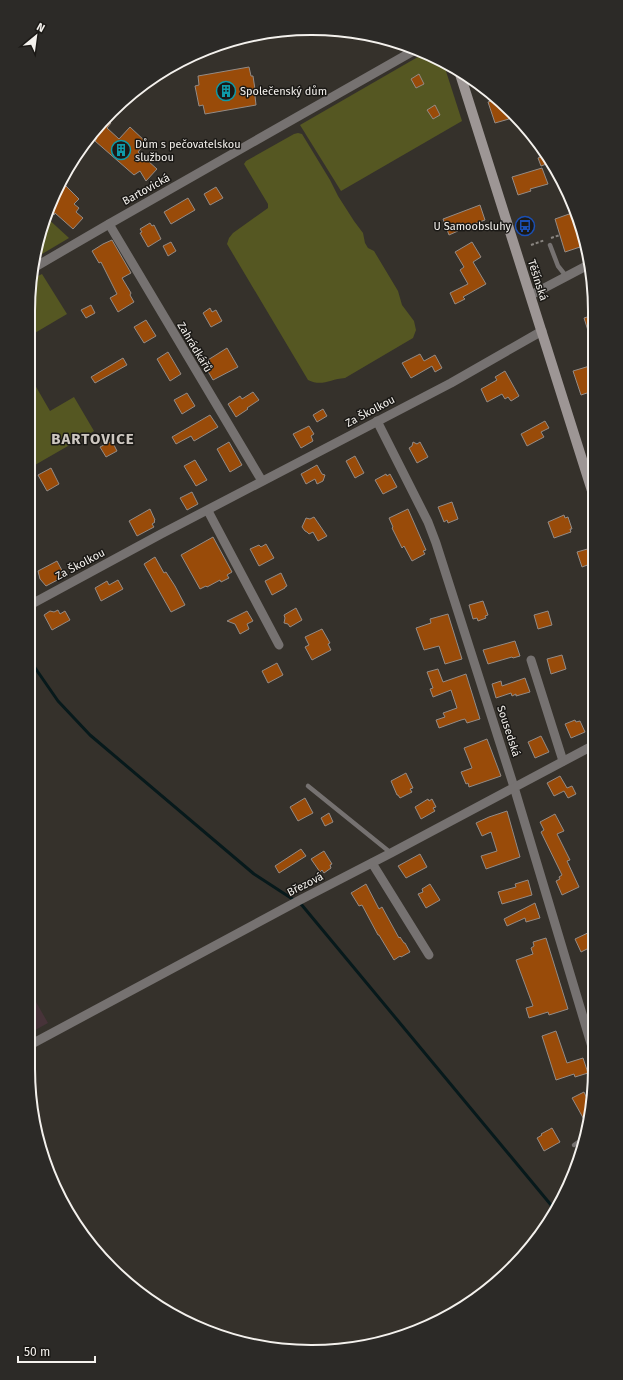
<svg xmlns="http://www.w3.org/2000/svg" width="623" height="1380" viewBox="0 0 623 1380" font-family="'Fira Sans',sans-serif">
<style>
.industrial{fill:#473339}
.green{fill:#555722}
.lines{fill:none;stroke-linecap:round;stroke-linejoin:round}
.stream{stroke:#07191b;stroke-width:3}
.building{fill:#994b09;stroke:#938b86}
.path{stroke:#898580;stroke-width:2;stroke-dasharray:3 2;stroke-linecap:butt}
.lane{stroke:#767271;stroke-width:4.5}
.street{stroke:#767271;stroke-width:9}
.secondary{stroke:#9d9695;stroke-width:10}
.labels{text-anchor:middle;stroke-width:3;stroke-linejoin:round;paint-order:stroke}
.poi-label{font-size:11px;fill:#f4f1ed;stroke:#1b1916;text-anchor:start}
.street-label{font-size:11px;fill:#f4f1ed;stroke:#1b1916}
.district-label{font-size:15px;font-weight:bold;letter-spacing:1px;fill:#cdc7c0;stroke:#1b1916}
.rim{fill:none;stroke:#f4f1ed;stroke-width:2}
</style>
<rect width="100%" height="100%" fill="#35312b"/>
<polygon class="industrial" points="28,988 48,1023 28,1034"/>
<g class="green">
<polygon points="423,54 444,65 462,121 341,191 300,125"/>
<path d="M298 133 302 134 330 180 338 196 354 221 363 233 365 243 368 248 374 251 398 291 402 305 414 321 416 330 413 338 345 378C330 379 322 387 308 380L227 244 229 238 233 233 268 208V204L244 164 246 161 294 134Z"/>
<polygon points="45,216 69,238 37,257 43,220"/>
<polygon points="42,274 67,314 28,337 28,311 34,278"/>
<polygon points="28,373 50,411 74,397 94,431 28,469"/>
</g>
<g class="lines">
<g class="stream">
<polyline points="28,655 31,662 58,701 90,735 254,874 294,900"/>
<polyline points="301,904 556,1211"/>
</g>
</g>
<g class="building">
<polygon points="249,67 251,76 253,76 256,96 255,96 256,105 205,114 203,105 199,106 195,86 199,85 198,76"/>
<polygon points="419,74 424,84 416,88 411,79"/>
<polygon points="497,99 505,107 509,119 495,123 488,102"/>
<polygon points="435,105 440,115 433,119 427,110"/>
<polygon points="105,118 111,123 107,128 119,139 130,127 146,142 138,152 157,169 146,181 140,171 134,175 95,141 97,138 92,134 99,124"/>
<polygon points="545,155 549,163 541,166 538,158"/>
<polygon points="542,168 548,184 530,189 531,191 518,195 512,177"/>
<polygon points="61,181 79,199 74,204 79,208 76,212 83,218 73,229 55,213 54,215 48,209"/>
<polygon points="216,187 223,198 210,205 204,194"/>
<polygon points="188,198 195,210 171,224 164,212"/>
<polygon points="480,205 485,220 458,230 458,231 449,235 443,219"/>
<polygon points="572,213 583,246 565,252 555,219"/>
<polygon points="150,223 152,226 154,225 161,239 148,247 140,233 142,232 140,229"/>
<polygon points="112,240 131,273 122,278 131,293 130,295 134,302 118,312 110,298 117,294 101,262 99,263 92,251 103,244"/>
<polygon points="171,242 176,251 168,256 163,246"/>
<polygon points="472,242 481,257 473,262 486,284 463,297 465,299 455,304 450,293 468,284 460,270 464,267 455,252"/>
<polygon points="91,305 95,313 86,318 81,310"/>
<polygon points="210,308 212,312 216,310 222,321 211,327 203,313"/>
<polygon points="593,315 593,340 591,340 584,318"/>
<polygon points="146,320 156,336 144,343 134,327"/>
<polygon points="227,348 238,367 213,380 203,363"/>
<polygon points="168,352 181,374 170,381 157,359"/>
<polygon points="420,354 424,361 435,355 442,368 435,372 432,366 411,378 402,363"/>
<polygon points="123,358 127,365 95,383 91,377"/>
<polygon points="593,365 593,391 581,395 573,371"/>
<polygon points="505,371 519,396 511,401 508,397 505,399 502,394 487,402 481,389 497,380 495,377"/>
<polygon points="253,392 259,400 247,408 248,409 236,417 228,404 240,396 242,399"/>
<polygon points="187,393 195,406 182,414 174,400"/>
<polygon points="323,409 327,416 317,422 313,415"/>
<polygon points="210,415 218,427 194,441 191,436 176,444 172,437"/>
<polygon points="545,421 549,428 541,432 544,437 527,446 521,434"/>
<polygon points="309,426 314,434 311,436 313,441 301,448 293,434"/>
<polygon points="112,441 117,451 106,457 100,447"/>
<polygon points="229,442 242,465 230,472 217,449"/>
<polygon points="413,442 417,444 420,442 428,457 417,463 409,448 412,446"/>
<polygon points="355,456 364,473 355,478 346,461"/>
<polygon points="195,460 207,480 196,486 184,466"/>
<polygon points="317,465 322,474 325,475 323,481 317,484 315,479 306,484 301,474"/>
<polygon points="51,468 59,484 47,491 38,475"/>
<polygon points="386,474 387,476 390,474 397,487 383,494 375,480"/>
<polygon points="192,492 198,504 187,510 180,498"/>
<polygon points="452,502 458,519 448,523 447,520 444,522 438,507"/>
<polygon points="150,509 155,520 154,521 155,522 152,524 154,527 137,536 129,521"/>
<polygon points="408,509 426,550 423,551 425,554 412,561 404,546 402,548 392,528 393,527 389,518"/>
<polygon points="564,515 565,518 568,517 572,529 570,529 571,532 554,538 548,522"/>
<polygon points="314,517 327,536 318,541 313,532 309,534 307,532 305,531 302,527 306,518 310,519"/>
<polygon points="213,537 232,572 227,575 229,578 221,582 220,580 207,587 206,586 200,589 181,555"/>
<polygon points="266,544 274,558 259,566 250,549 259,545 261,547"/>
<polygon points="591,548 593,556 593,563 582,567 577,552"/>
<polygon points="155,557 164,573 166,572 175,586 185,605 171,612 144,564"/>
<polygon points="57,561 65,576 46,586 40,579 38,571"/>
<polygon points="281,573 287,586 285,587 285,588 272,595 265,581"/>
<polygon points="118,580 123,589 101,601 95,588 107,581 109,585"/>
<polygon points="483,601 488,615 485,616 486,618 478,621 477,618 473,619 469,605"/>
<polygon points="296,608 302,620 290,627 288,624 284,623 285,618 284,615"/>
<polygon points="58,610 60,614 65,611 70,620 52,630 44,615 50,611 54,612"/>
<polygon points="247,611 253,621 247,624 249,629 240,634 235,624 227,621"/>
<polygon points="548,611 552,625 538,629 534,615"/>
<polygon points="448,614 462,659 445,664 439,646 424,650 416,628 431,623 430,619"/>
<polygon points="322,629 330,643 328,644 331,650 312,660 305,647 309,645 305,637"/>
<polygon points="515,641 520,656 513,658 512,657 488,664 483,650"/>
<polygon points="562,655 566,669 551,674 547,659"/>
<polygon points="277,663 283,675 268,683 262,671"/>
<polygon points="438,669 443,682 466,674 480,719 467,723 465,719 461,720 439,728 436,720 445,717 443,713 457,708 451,690 433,697 430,689 433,688 427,672"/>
<polygon points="525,678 530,692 516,696 516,694 512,696 511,693 496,698 492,684 501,681 502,686"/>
<polygon points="575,720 576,722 580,721 585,732 571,738 565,724"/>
<polygon points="541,736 549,752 535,758 528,742"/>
<polygon points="487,739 501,776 469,787 468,783 466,784 461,772 472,768 464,748"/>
<polygon points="406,773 413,788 410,789 412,792 400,798 398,795 397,795 391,781"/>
<polygon points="560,776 567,788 572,786 576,794 568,798 564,791 554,796 547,783"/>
<polygon points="305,798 313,813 298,821 290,807"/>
<polygon points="428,799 429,801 432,799 436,807 433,808 435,811 421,819 415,807"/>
<polygon points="507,811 520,857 486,869 481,856 497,851 491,832 482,836 476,823 489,817"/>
<polygon points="329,813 333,822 325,826 321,818"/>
<polygon points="555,814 564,831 557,834 570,860 567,861 579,887 562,895 556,881 560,879 559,877 562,875 541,832 544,830 540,822"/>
<polygon points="301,849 306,856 279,873 275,866"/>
<polygon points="324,851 332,864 330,865 331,868 324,873 322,870 320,872 311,859"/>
<polygon points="420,854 427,867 406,878 398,866"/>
<polygon points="528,880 532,895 502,904 498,892 516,887 515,884"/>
<polygon points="366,884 379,909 382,907 399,938 400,937 404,943 405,943 410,952 401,957 400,956 394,960 379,935 378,935 362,905 359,906 351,893"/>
<polygon points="430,884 440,900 426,908 418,894 423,892 422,889"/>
<polygon points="535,903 540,918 526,922 525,918 507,926 504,919"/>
<polygon points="592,931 595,936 595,945 581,952 575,939"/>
<polygon points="546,938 568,1009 549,1015 548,1012 529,1018 526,1008 533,1006 516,960 533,954 531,948 534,946 533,942"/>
<polygon points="556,1031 567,1063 583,1058 588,1073 575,1077 574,1074 556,1080 542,1036"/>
<polygon points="584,1092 589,1103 586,1123 572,1098"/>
<polygon points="552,1128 560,1142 544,1151 537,1138 542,1135 541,1134"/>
</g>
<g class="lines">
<g class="path">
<polyline points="551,238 560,235"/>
<polyline points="531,245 545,240"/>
</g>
<g class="lane">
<polyline points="550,245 558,266 566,276"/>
<polyline points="308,786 391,853"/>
<polyline points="574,1145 583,1139"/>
</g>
<g class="street">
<polyline points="109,224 262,481"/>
<polyline points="35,267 109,224 415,50"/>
<polyline points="531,295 590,264"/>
<polyline points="377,421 428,522 436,543 514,787 595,1057"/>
<polyline points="208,511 279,645"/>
<polyline points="28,606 161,534 451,383 542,331"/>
<polyline points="531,660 563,761"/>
<polyline points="372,863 429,955"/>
<polyline points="28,1046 298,901 391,853 594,745"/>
</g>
<polyline class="secondary" points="460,74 593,494"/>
</g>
<defs>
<g id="building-ring" transform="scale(1)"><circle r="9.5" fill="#1b1916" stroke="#0f9aa8" stroke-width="1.5"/><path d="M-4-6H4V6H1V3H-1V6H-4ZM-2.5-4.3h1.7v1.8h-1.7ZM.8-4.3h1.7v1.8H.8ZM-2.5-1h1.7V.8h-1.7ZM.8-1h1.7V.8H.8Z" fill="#0f9aa8"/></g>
<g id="bus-ring" transform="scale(1)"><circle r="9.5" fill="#1b1916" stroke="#1a4fb4" stroke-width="1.5"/><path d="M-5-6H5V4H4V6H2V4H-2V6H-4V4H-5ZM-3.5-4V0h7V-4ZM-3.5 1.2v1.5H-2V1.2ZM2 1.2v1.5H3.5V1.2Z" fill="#1a4fb4"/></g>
</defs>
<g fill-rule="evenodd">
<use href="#building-ring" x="226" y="91"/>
<use href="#building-ring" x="121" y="150"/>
<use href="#bus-ring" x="525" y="226"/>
</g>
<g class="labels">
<g class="poi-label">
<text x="240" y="95">Společenský dům</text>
<text x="135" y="148">Dům s pečovatelskou<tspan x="135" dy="13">službou</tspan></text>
<text x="511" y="230" text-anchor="end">U Samoobsluhy</text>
</g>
<g class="street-label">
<text transform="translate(146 189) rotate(-29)" y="4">Bartovická</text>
<text transform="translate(538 280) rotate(72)" y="4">Těšínská</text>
<text transform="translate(195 347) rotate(59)" y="4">Zahrádkářů</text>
<text transform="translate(370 411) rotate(-28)" y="4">Za Školkou</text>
<text transform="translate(80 564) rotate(-28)" y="4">Za Školkou</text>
<text transform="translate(509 731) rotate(72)" y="4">Sousedská</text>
<text transform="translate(305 884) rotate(-27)" y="4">Březová</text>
</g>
<g class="district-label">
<text x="93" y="444">BARTOVICE</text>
</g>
</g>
<path d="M0 0H623V1380H0ZM311 35H312A276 276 0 0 1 588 311V1069A276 276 0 0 1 312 1345H311A276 276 0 0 1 35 1069V311A276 276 0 0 1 311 35Z" fill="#2c2a27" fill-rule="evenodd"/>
<path class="rim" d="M311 35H312A276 276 0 0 1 588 311V1069A276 276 0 0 1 312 1345H311A276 276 0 0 1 35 1069V311A276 276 0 0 1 311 35Z"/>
<g transform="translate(36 36) rotate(29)" stroke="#1b1916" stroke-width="3" paint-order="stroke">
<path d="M0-3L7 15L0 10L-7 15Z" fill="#f4f1ed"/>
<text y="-6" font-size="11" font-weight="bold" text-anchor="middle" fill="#f4f1ed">N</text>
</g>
<path d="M18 1356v6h77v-6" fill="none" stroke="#f4f1ed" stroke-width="2"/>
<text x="24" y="1356" font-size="12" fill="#f4f1ed" stroke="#1b1916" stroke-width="3" paint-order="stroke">50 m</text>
</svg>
